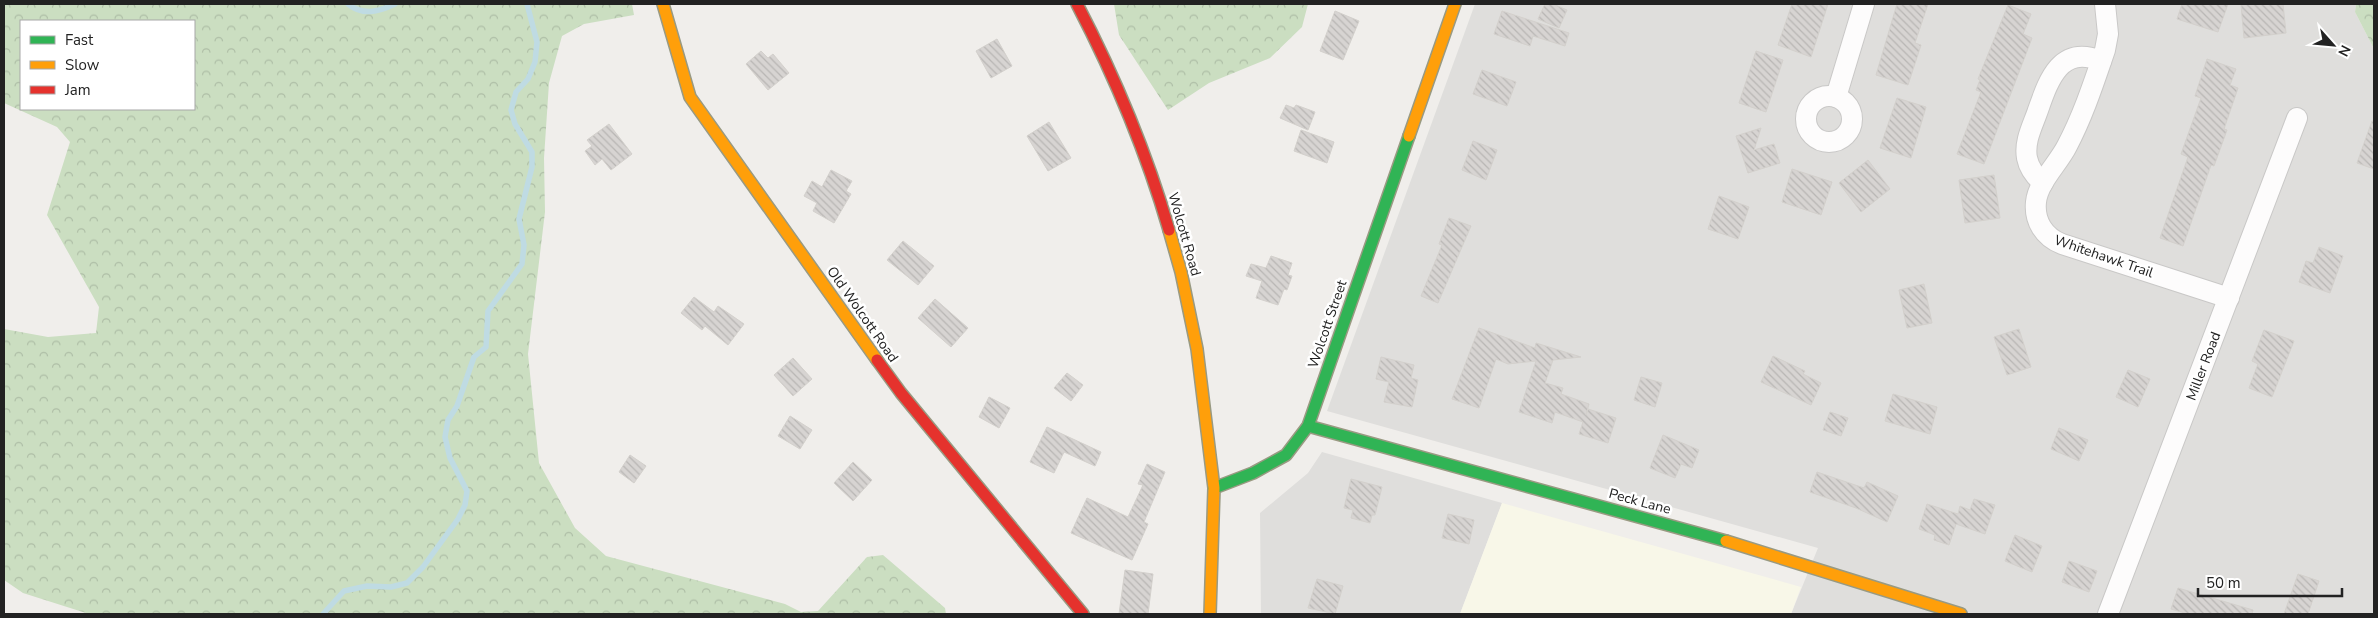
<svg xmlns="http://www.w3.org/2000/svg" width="2378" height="618" viewBox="0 0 2378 618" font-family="'Nunito Sans',sans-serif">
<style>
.residential{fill:#dfdedc}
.education{fill:#f8f7e8}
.forest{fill:url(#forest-crowns);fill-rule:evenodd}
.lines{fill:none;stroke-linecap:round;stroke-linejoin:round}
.stream{stroke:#bfdbe3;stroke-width:5.5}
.building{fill:url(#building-back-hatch);stroke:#d3d0cc}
.street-casing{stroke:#c9c8c7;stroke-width:22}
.fast-casing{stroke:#999a82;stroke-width:14}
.slow-casing{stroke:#999a82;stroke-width:14}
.jam-casing{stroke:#999a82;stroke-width:14}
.street{stroke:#fdfcfc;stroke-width:20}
.fast{stroke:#30b455;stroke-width:11}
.slow{stroke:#ff9f0a;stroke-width:11}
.jam{stroke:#e5322d;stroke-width:11}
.labels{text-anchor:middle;stroke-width:5;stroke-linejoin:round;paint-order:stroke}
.street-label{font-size:14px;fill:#222;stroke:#fff}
</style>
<defs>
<pattern id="forest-crowns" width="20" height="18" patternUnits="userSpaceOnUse" patternTransform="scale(1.25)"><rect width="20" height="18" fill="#cbdec1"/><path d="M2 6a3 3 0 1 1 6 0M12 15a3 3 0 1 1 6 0" fill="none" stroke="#aebea6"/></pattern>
<pattern id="building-back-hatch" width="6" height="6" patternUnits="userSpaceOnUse" patternTransform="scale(1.25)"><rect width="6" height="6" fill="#d7d4d2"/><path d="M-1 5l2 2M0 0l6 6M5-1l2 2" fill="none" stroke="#b8b6b4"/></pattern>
</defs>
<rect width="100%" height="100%" fill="#f0eeeb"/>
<g class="residential">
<polygon points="1475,4 2356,4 2355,12 2374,49 2374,614 1791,614 1818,548 1327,411"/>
<polygon points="1322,452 1502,503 1460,614 1261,614 1260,513 1308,473"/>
</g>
<polygon class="education" points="1502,503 1801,587 1791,614 1460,614"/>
<g class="forest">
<path d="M4 4H632L634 15 584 24 562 36 549 83 544 158 545 212 528 354 539 463 575 528 606 556 785 604 801 612 818 611 867 557 883 555 945 608 946 614H89L23 593 4 580V329L48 337 96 333 99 307 47 215 70 142 57 127 4 103ZM21 21H194V109H21Z"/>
<polygon points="1114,4 1308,4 1302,27 1270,58 1209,83 1168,110 1119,35"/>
<polygon points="2356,4 2374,4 2374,49 2355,12"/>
</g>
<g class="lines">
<g class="stream">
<path d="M348 4C363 16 378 12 395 4"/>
<polyline points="323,614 344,591 367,586 391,587 407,583 423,567 458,519 465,505 467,491 450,458 445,437 448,420 457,406 474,357 486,347 488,311 522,264 524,245 519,219 532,167 532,152 515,124 511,110 516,92 528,79 535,62 537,42 527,4"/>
</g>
</g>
<g class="building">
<polygon points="1545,4 1553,4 1567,10 1559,28 1538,19"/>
<polygon points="1792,4 1828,4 1811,57 1778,45"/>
<polygon points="1897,4 1928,4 1915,43 1921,45 1908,85 1876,75"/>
<polygon points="2182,4 2228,4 2218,32 2177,19"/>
<polygon points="2251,4 2283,4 2286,33 2244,38 2241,5"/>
<polygon points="2008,5 2031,14 2023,34 2032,38 1984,164 1957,154 1981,92 1976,90 1980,80 1978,79"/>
<polygon points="1335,11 1359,21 1343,60 1320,51"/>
<polygon points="1502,11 1569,33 1565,46 1533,36 1530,46 1494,34"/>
<polygon points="997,39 1012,66 991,78 976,51"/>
<polygon points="761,51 768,58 773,54 789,73 768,90 746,64"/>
<polygon points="1756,51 1783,60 1766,112 1739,103"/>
<polygon points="2207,59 2236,69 2230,85 2238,88 2224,129 2227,130 2214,166 2211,165 2183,246 2160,238 2188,157 2181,154 2201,98 2195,96"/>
<polygon points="1482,70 1516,82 1507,106 1473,94"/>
<polygon points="1897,98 1926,107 1911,158 1880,148"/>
<polygon points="1286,105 1294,108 1296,105 1315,112 1308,130 1280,118"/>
<polygon points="2372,121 2374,121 2374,169 2357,163"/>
<polygon points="1049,122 1071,158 1048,171 1027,136"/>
<polygon points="609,124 632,154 611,170 602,159 595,165 585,151 592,146 587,140"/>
<polygon points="1761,128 1754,150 1774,144 1780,163 1748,173 1736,136"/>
<polygon points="1301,130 1334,142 1327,163 1294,151"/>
<polygon points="1473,141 1497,150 1486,180 1462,170"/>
<polygon points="1868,160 1890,189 1861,212 1839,183"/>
<polygon points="1792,169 1832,182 1821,215 1782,202"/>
<polygon points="831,170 852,181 846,191 851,194 834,223 813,211 817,203 804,196 812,181 822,187"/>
<polygon points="1994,175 2000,218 1965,223 1959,180"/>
<polygon points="1719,196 1749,207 1738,239 1708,229"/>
<polygon points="1449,218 1471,226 1438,303 1421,296 1442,245 1439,244"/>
<polygon points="903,241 934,266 918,285 887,260"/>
<polygon points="2319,247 2343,256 2330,293 2299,282 2306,261 2313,263"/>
<polygon points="1271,256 1292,263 1288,275 1292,276 1287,290 1284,289 1278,305 1256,298 1262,281 1246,276 1251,264 1266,268"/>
<polygon points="1924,284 1932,323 1907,328 1899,290"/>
<polygon points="694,297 714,312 718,306 744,324 728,345 705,326 702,330 681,313"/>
<polygon points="935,299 968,328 951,347 918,318"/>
<polygon points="1479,328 1535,348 1536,343 1581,357 1553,360 1545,383 1563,388 1561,394 1589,404 1586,415 1588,409 1616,418 1608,443 1579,434 1583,422 1555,412 1552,423 1519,412 1536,361 1508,364 1496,359 1479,408 1452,399"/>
<polygon points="2019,329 2031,367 2007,375 1994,337"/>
<polygon points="2264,330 2294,341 2272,397 2249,388 2258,364 2252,361"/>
<polygon points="1773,356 1805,371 1803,374 1821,383 1811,405 1761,382"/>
<polygon points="1381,357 1414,365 1411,378 1418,380 1412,407 1384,402 1389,382 1376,379"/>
<polygon points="793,358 812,379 793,396 774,375"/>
<polygon points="2128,370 2150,379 2138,407 2116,397"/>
<polygon points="1067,373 1083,385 1071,401 1054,388"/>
<polygon points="1641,377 1662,383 1655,407 1634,400"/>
<polygon points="1893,394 1937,407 1930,434 1885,421"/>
<polygon points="989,397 1010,408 999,428 979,417"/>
<polygon points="1830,412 1848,418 1841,436 1823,430"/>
<polygon points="790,416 812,430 800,449 778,436"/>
<polygon points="1047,427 1101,452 1095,466 1064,452 1054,473 1030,462"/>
<polygon points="2059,428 2088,440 2079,461 2051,449"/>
<polygon points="1663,435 1699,450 1692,468 1681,464 1675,478 1650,468"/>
<polygon points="630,455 646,466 634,483 619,472"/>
<polygon points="853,462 872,480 853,501 834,483"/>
<polygon points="1147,464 1165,472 1144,522 1148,524 1132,560 1071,533 1087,498 1128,517 1143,485 1138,484"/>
<polygon points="1817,472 1864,488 1867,482 1898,496 1887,522 1856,508 1810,492"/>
<polygon points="1351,479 1382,487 1375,515 1372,515 1370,523 1351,518 1353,510 1344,508"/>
<polygon points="1974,499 1995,505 1985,534 1956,524 1949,545 1934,540 1935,535 1919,529 1927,504 1958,514 1960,506 1970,510"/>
<polygon points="1448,514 1474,520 1469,544 1442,538"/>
<polygon points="2015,535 2042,546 2032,572 2005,561"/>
<polygon points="2069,561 2097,571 2089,592 2062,582"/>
<polygon points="1125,570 1153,574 1148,614 1119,614"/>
<polygon points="2298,574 2319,581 2308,614 2284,614"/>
<polygon points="1317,579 1343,586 1335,614 1308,608"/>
<polygon points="2178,588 2253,610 2252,614 2188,614 2171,609"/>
</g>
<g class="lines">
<g class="street-casing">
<g id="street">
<path d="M2105 4 2108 34 2105 50C2094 82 2083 116 2067 146 2058 164 2038 182 2036 202 2034 221 2044 237 2062 244L2229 298"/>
<circle cx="1829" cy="119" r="23"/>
<polyline points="1836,97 1864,4"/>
<path d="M2043 183C2035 176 2029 168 2027 158 2024 142 2032 127 2037 113 2048 82 2059 44 2101 61"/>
<polyline points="2108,614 2297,118"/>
</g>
</g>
<g class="fast-casing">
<g id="fast">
<polyline points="1308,426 1726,541"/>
<polyline points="1214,488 1253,473 1286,455 1308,426 1409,136"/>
</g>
</g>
<g class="slow-casing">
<g id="slow">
<polyline points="663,4 690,97 877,360"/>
<polyline points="1409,136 1455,4"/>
<polyline points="1169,230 1181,272 1197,349 1214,488 1210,614"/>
<polyline points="1726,541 1961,614"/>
</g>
</g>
<g class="jam-casing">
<g id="jam">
<path d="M1077 4C1115 77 1146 151 1169 230"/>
<polyline points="877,360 901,393 1083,614"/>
</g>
</g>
<use href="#street" class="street"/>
<use href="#fast" class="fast"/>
<use href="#slow" class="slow"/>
<use href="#jam" class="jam"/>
</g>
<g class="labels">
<g class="street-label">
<text transform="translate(1185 234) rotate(74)" y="5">Wolcott Road</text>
<text transform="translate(2104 256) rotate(19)" y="5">Whitehawk Trail</text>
<text transform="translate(863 314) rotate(55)" y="5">Old Wolcott Road</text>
<text transform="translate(1327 324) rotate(-71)" y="5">Wolcott Street</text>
<text transform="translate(2203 366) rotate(-69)" y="5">Miller Road</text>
<text transform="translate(1640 501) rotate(15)" y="5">Peck Lane</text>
</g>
</g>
<rect width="2378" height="618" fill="none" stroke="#222222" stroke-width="10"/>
<rect x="20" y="20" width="175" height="90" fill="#ffffff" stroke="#a7a7a7"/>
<rect x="30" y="36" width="25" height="8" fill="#30b455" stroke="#a7a7a7"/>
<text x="65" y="45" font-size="15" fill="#222222">Fast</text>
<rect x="30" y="61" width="25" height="8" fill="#ff9f0a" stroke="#a7a7a7"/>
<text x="65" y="70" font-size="15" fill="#222222">Slow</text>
<rect x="30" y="86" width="25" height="8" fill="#e5322d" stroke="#a7a7a7"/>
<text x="65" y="95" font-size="15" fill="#222222">Jam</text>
<g transform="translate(2333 45) rotate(117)" stroke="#ffffff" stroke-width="4" paint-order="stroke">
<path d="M0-4L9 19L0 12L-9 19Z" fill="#222222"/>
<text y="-8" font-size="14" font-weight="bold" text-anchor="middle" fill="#222222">N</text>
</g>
<path d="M2198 588v8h144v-8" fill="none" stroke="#222222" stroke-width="2.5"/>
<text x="2206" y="588" font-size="15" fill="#222222" stroke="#ffffff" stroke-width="4" paint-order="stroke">50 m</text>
</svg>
